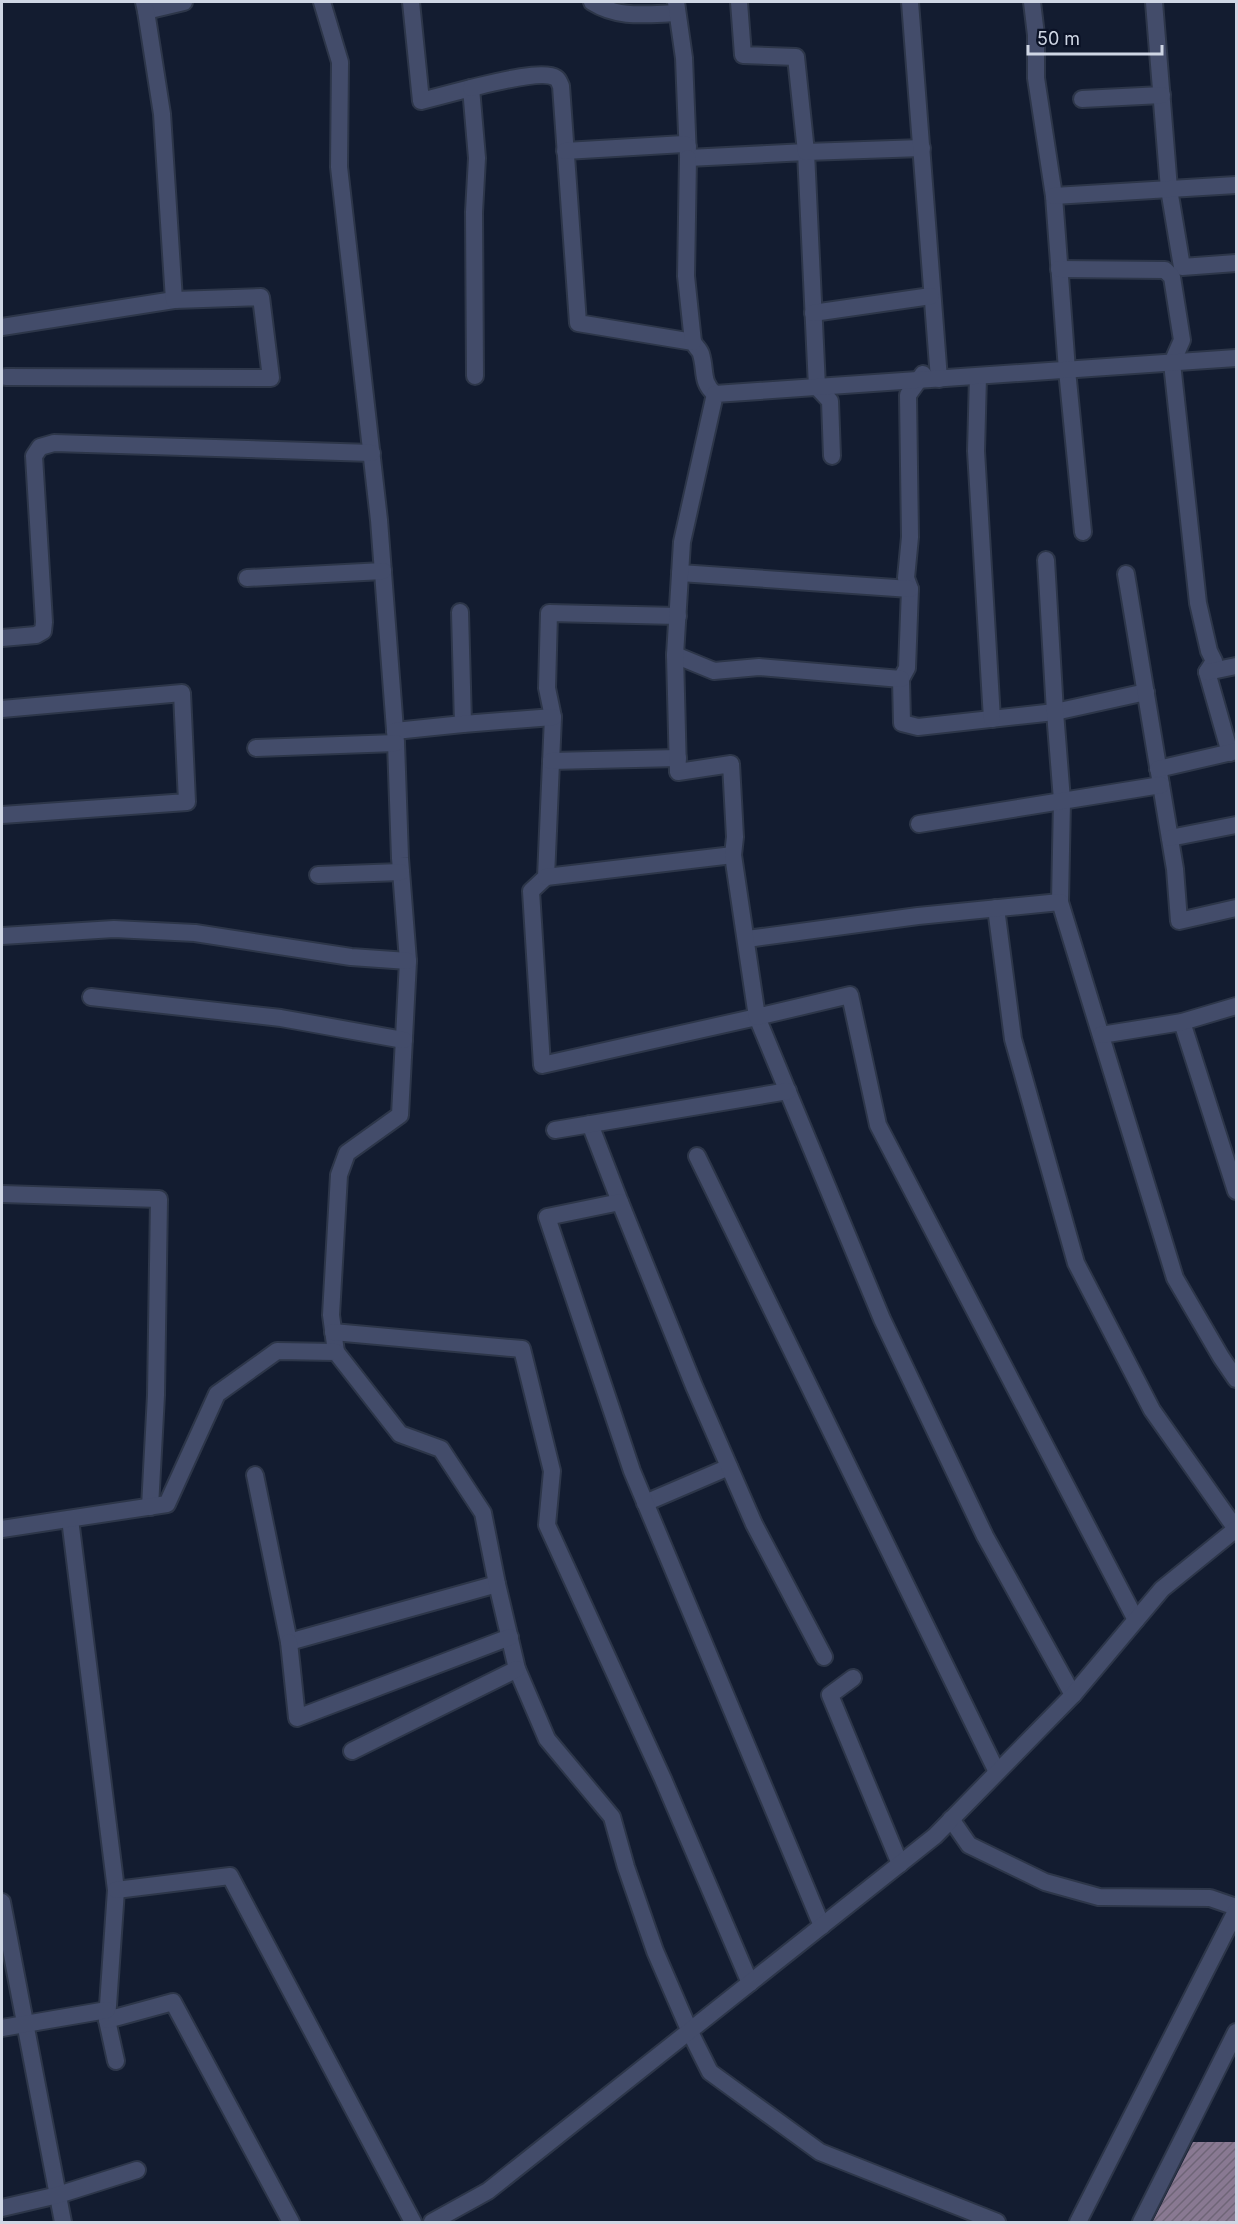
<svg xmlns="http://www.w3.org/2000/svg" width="1238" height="2224" viewBox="0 0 1238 2224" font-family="Inter,sans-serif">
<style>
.building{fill:url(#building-hatch)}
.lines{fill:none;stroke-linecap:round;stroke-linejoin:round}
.minor-casing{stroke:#2d3649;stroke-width:20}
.tertiary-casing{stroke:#2d3649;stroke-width:20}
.minor{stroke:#434c6a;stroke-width:16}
.tertiary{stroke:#434c6a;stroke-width:16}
</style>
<defs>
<pattern id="building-hatch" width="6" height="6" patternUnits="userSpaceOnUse" patternTransform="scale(1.5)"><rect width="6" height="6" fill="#897992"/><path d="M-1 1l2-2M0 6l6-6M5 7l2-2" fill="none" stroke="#6f6577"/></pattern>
</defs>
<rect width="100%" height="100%" fill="#131c30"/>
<polygon class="building" points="1193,2142 1236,2142 1236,2223 1152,2223"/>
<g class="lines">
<g class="minor-casing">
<g id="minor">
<polyline points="144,2 146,11 184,2"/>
<polyline points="322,2 340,62 339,167 379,520 396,743 400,858 408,961 400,1115 347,1153 339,1175 331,1315 336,1352"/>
<polyline points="411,2 421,101 471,88 477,158 474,212 475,376"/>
<path d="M592 2C619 19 647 14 677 13"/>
<polyline points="676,2 684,58 688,158 806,152 817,387 830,401 832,456"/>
<polyline points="739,2 743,55 796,57 806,152 922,148"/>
<polyline points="910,2 939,379"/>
<polyline points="1032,2 1036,35 1036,78 1054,196 1067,370 1083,532"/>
<polyline points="1154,2 1169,189 1182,267 1236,263"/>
<path d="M471 88C488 84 543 69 556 78 559 80 559 82 561 86L578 323 693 342C695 346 700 350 701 354 706 370 701 383 715 394"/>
<polyline points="1082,99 1162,95"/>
<polyline points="565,151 684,144 688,147"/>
<polyline points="688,158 686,276 693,342"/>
<polyline points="1054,196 1236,185"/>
<polyline points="1059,269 1165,270 1172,277 1182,340 1172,363 1198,603 1209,651 1214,661 1207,672 1230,753"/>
<polyline points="813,313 931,296"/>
<polyline points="2,327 174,300"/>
<polyline points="923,374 908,395 910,537 906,578 910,589 907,668 901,679 902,723 918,727 1055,712 1146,692"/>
<polyline points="978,376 976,451 992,719"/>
<polyline points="6,377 271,378 261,297 174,300 162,114 146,11"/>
<polyline points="1046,560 1055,712 1062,800 1060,902"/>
<polyline points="680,573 910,589"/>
<polyline points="1126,574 1175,869 1179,921 1236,908"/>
<polyline points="247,578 383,571"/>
<polyline points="460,612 463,724"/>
<polyline points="678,616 549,613 547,688 553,717 546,877 531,891 542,1065 757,1017 882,1319 985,1536 1073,1695"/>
<polyline points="2,638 36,635 43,631 44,622 34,456 40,447 54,443 372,453"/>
<polyline points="675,655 714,671 759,667 901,679"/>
<polyline points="1207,672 1236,666"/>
<polyline points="2,709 182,693 187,802 2,815"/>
<polyline points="395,731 463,724 553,717"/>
<polyline points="256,748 396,743"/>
<polyline points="551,761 678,758"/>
<polyline points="1158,769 1236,751"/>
<polyline points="919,824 1161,785"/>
<polyline points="1170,838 1236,825"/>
<polyline points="318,875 401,872"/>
<polyline points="546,877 733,855"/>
<polyline points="996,908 1013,1039 1076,1263 1152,1410 1236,1529"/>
<polyline points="2,936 114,929 195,933 351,957 408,961"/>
<polyline points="747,939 918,916 1060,902 1175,1278 1221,1357 1236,1379"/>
<polyline points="91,997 281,1018 404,1040"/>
<polyline points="1182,1022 1236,1191"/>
<polyline points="1101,1035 1182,1022 1236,1006"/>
<polyline points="590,1124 620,1202"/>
<polyline points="555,1130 788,1091"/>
<polyline points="697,1156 997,1772"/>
<polyline points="2,1194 159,1199 156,1395 150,1507"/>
<polyline points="333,1332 522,1349 552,1471 547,1525 663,1779 750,1983"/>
<polyline points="255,1475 289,1642 497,1584"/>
<polyline points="645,1503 729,1467"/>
<polyline points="70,1519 116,1890 107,2020 116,2061"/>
<polyline points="2,1529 167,1504 217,1394 277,1351 336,1352 400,1434 441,1449 483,1513 497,1584 517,1669 547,1739 612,1817 626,1867 655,1951 690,2032 710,2072 820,2152 997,2222"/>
<polyline points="1136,1620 878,1125 850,995 757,1017 733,855 735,837 731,764 678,772 675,655 682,542 715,394 1236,358"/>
<polyline points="289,1642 297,1718 510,1637"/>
<polyline points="853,1678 830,1695 900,1864"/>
<polyline points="352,1751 517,1669"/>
<polyline points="951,1819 969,1845 1045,1882 1099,1897 1210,1898 1236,1907"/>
<polyline points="116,1890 230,1876 413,2222"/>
<polyline points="2,1902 63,2222"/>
<polyline points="822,1926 632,1471 547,1217 620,1202 694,1386 754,1524 824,1657"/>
<polyline points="107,2020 173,2002 291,2222"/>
<polyline points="2,2028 107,2010"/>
<polyline points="2,2208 58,2195 137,2170"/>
<polyline points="1078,2222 1236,1911"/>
<polyline points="1141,2222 1236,2032"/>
</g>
</g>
<g class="tertiary-casing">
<polyline id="tertiary" points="432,2222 488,2191 935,1836 1073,1695 1162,1589 1236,1529"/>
</g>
<use href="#minor" class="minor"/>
<use href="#tertiary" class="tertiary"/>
</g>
<rect width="1238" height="2224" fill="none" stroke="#cfd6e4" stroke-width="6"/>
<path d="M1028 45v9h134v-9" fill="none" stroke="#cfd6e4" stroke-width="3"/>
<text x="1037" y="45" font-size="18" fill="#cfd6e4" stroke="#0b1226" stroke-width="4.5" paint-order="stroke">50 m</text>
</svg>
